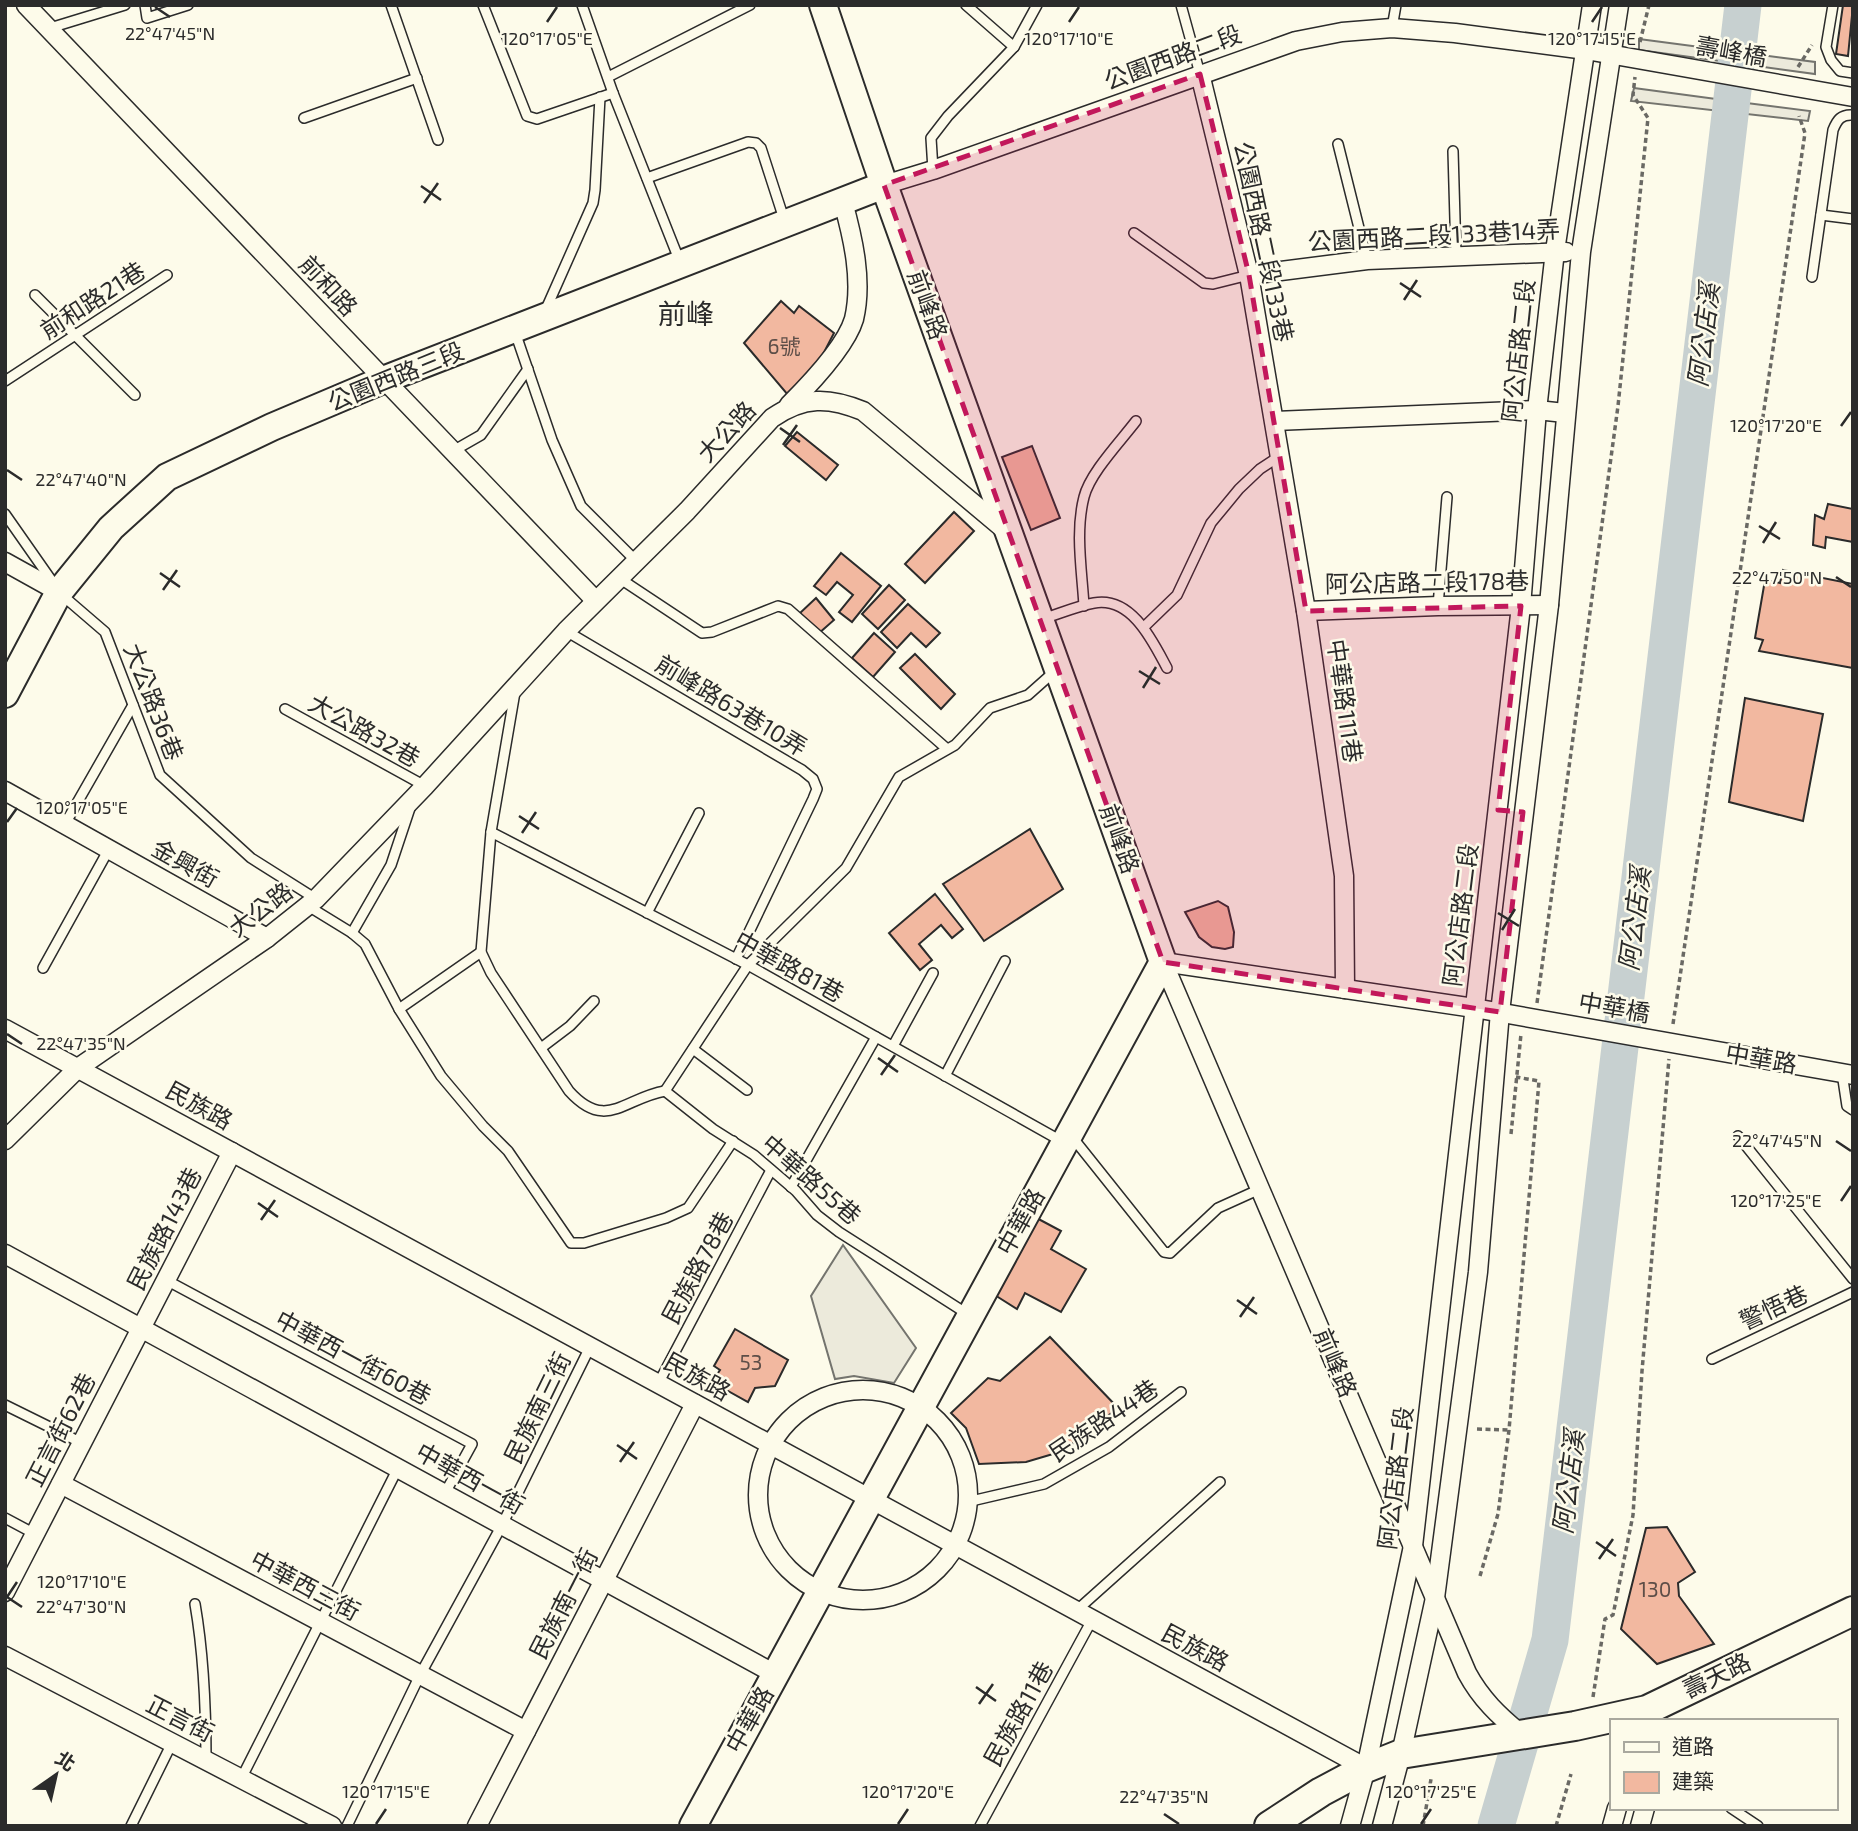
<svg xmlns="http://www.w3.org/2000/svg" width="1858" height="1831" viewBox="0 0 1858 1831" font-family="'Exo 2','Noto Sans TC',sans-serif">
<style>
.parking{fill:#eceadb;stroke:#74746e;stroke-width:2}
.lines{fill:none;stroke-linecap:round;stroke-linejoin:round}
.river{stroke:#c7d0d0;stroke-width:37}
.building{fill:#f2b8a0;stroke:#2b2b2b;stroke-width:2}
.lane-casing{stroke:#2b2b2b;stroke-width:12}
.street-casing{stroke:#2b2b2b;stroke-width:21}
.secondary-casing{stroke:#2b2b2b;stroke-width:30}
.primary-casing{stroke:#2b2b2b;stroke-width:32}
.path{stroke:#6a6964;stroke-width:3.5;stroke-dasharray:5 3.5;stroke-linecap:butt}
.lane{stroke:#fdfbea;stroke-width:9}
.street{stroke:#fdfbea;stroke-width:18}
.secondary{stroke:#fdfbea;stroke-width:26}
.primary{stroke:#fdfbea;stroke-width:28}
.marked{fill:#c2185b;fill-opacity:0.2;stroke:#c2185b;stroke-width:5;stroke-dasharray:14 9;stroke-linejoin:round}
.ticks{fill:none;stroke:#2b2b2b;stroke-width:2.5}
.labels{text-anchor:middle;stroke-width:5;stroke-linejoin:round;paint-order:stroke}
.number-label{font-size:21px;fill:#5d4e48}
.street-label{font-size:24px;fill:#2b2b2b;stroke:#fdfbea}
.water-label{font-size:26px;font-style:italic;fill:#2b2b2b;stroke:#fdfbea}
.quarter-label{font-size:28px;fill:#2b2b2b;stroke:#fdfbea}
.ticks-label{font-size:18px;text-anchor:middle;fill:#2b2b2b;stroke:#fdfbea;stroke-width:5;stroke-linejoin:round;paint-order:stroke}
</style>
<rect width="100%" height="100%" fill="#fdfbea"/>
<g class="parking">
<polygon points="1639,39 1815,62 1815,74 1639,50"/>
<polygon points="1634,88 1731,101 1810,111 1808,121 1631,101"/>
<polygon points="843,1245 916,1348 894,1383 854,1376 835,1379 811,1296"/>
</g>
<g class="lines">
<polyline class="river" points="1496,1826 1550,1640 1743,5"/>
</g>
<g class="building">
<polygon points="1843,5 1853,5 1848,56 1836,54"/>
<polygon points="781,301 794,313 799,306 834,333 819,362 788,395 744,343"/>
<polygon points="797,432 838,465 826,480 785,446"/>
<polygon points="1032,446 1060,518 1031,530 1002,457"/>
<polygon points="1828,504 1853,509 1853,542 1826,537 1825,548 1813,545 1815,515 1824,519"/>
<polygon points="954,512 974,531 925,583 905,564"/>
<polygon points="841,553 881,586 852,622 839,612 853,595 837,582 826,595 814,586"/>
<polygon points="1783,570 1853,584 1853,668 1759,651 1763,640 1755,638 1765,580 1780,583"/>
<polygon points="889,585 905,600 878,629 862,614"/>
<polygon points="816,598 834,620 818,634 800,613"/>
<polygon points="908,604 940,633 926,647 911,633 897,648 881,632"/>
<polygon points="874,633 895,652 873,677 852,658"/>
<polygon points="915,654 955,694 941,709 900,668"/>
<polygon points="1745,698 1823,714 1803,821 1729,802"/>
<polygon points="1030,829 1063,889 984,941 943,884"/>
<polygon points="935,894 963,929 952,938 941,925 919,944 932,960 920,970 889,933"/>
<polygon points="1218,901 1228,907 1234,932 1233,947 1225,949 1212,947 1199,937 1185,912"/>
<polygon points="1031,1215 1061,1231 1051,1249 1086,1269 1061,1312 1025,1293 1017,1309 990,1292"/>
<polygon points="735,1329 788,1360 775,1386 755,1388 748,1402 712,1382 720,1370 714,1366"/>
<polygon points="1050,1337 1118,1408 1063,1451 1026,1462 979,1464 966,1428 951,1413 988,1378 1000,1381"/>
<polygon points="1667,1527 1695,1572 1678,1583 1679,1596 1714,1644 1657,1664 1621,1629 1646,1528"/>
</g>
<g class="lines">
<g class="lane-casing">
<g id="lane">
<polyline points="145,5 147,18 188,5"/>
<polyline points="391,5 438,140"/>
<polyline points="483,5 527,116 537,119 613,93"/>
<polyline points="582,5 613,93 680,262"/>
<polyline points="966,5 1014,47"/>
<polyline points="1181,5 1200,74"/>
<polyline points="1833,5 1826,47 1831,60 1840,71 1853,73"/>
<polyline points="50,28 125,5"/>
<polyline points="1392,28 1396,5"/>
<polyline points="608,77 750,5"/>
<polyline points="304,118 417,78"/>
<polyline points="1338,144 1367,260"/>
<polyline points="1453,151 1456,255"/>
<polyline points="933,170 931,138 948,116 1014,47 1037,5"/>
<polyline points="647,178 748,142 756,143 761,148 784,219"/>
<polyline points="1821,215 1853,219"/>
<polyline points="1134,233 1204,283 1213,284 1249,275"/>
<path d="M1812 277 1833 130C1837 120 1841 114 1853 115"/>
<polyline points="35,295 135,395"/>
<polyline points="546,309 593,203 595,190 600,97"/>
<polyline points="515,332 552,440 581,506 635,560"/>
<polyline points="5,381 167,275"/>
<polyline points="453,451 481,435 528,369"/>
<polyline points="5,514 54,584"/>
<polyline points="619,578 702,633 712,632 778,606 788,609 947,749"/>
<polyline points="62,595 105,632 160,775 251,858 316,899"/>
<path d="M1084 606C1082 571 1075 532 1084 497 1090 473 1120 442 1136 421"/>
<polyline points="1438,606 1447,497"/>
<path d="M1042 619C1059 614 1077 606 1094 603 1132 596 1153 642 1167 668"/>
<polyline points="1145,626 1177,595 1211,523 1239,489 1260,469 1280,456"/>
<polyline points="566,631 802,770 813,779 817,789 813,799 736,959"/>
<path d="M515 692 491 832 481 952 491 973 569 1091C606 1132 624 1098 665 1091"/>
<polyline points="285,709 425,786"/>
<polyline points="65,824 133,705"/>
<polyline points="491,832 748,965 1063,1142"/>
<polyline points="308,906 352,933 365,944 399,1009 441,1076 483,1126 508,1151 571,1243 584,1243 666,1218 688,1208 733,1141"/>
<polyline points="647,913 699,813"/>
<polyline points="352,933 391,865 410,808"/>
<polyline points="43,968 109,849"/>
<polyline points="399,1009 481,952"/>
<polyline points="893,1046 933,973"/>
<polyline points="541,1048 570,1026 594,1001"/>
<polyline points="693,1049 747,1090"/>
<polyline points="1842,1073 1847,1106 1853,1110"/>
<polyline points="945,1076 1005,961"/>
<polyline points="665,1091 748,965 846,868 899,777 955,745 990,708 1028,695 1055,671"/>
<polyline points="665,1091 713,1129 754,1155 796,1191 817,1215 839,1232 969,1315"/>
<polyline points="1738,1136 1853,1279"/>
<polyline points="1073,1138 1164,1252 1170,1253 1218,1208 1260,1189"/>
<polyline points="791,1187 876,1037"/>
<polyline points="166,1280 472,1444 445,1493"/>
<polyline points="1712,1359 1853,1292"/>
<polyline points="658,1384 771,1170"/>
<polyline points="5,1405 82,1443"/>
<polyline points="967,1502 1044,1484 1109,1447 1181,1392"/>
<polyline points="5,1518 35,1534"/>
<path d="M195 1604C204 1656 206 1707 206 1760"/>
<polyline points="1076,1611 1220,1482"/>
<polyline points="241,1779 398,1468"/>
<polyline points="1731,1808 1758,1826"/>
<polyline points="131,1826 172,1743"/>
<polyline points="347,1826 420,1675 502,1525 590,1347"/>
<polyline points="980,1826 1092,1620"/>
</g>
</g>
<g class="street-casing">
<g id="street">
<polyline points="26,5 595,600"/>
<polyline points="1200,74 1249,275 1306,611 1344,876 1345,989"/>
<polyline points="884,185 933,170 1296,41 1342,32 1392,28 1455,33 1586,50 1853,97"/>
<polyline points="1249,275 1367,260 1566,252"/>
<path d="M789 405C809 385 846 346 854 319 863 281 853 238 843 202"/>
<polyline points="1275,421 1537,410 1565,413"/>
<polyline points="5,562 59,592"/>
<polyline points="1306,611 1438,606 1549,605"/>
<polyline points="5,791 267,938"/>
<path d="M1163 962 1467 1673C1481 1699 1499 1716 1521 1734"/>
<polyline points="1163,962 1474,1008 1853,1075"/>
<polyline points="5,1029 1366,1768"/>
<path d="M5 1140 78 1068 267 938 316 899 425 786 566 631 687 511 772 418C804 396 829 397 863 411L1005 530"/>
<polyline points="5,1254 775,1674"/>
<circle cx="863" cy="1495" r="105"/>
<polyline points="61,1484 526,1731"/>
<polyline points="5,1592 232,1152"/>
<polyline points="5,1656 332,1826"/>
<polyline points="477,1826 695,1404"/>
<polyline points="1350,1826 1366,1768 1413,1546 1521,606 1537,410 1555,251 1592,5"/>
<polyline points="1382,1826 1401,1754 1435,1598 1478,1272 1500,1012 1549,605 1581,252 1619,5"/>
<polyline points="1612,1826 1617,1808"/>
<polyline points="1640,1826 1645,1808"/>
</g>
</g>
<g class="secondary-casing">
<g id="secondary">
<polyline points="5,694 59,592 111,528 167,477 272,427 383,380 884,185"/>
<polyline points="693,1826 1163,962 884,185 823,5"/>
</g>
</g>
<g class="primary-casing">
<polyline id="primary" points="1269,1826 1321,1792 1366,1768 1401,1754 1575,1726 1647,1710 1853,1611"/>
</g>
<g class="path">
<polyline points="1640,42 1649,5"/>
<polyline points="1798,67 1812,45"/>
<polyline points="1537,1003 1618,406 1648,118 1633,95 1635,77"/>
<polyline points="1673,1024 1805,133 1799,116"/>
<polyline points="1511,1134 1521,1034"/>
<polyline points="1477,1429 1509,1430"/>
<polyline points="1480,1576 1498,1514 1509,1430 1539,1081 1516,1077"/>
<polyline points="1593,1697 1605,1619 1613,1615 1633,1515 1642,1371 1669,1059"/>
<polyline points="1423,1826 1431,1779"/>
<polyline points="1556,1826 1571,1774"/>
</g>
<use href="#lane" class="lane"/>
<use href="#street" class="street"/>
<use href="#secondary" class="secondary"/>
<use href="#primary" class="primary"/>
</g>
<path class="marked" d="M1200 74 1249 275 1306 611 1521 606 1498 810 1523 812 1500 1012 1163 962 884 185Z"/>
<path class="ticks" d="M155 7 170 17M547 22 557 7M1069 22 1079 7M1592 22 1602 7M421 186 441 200M424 203 438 183M1400 283 1421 297M1404 300 1417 280M1841 426 1851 412M780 428 800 442M783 445 797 425M7 470 22 480M1759 526 1780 539M1763 543 1776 522M160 573 180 587M1836 577 1851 587M163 590 177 570M1139 671 1160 684M1143 688 1156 667M519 816 539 829M7 822 17 808M522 833 536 812M1498 913 1519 926M1502 930 1515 909M7 1034 22 1044M878 1058 898 1072M881 1075 895 1055M1836 1141 1851 1151M1841 1201 1851 1186M258 1203 278 1217M261 1220 275 1200M1237 1300 1257 1314M1240 1317 1254 1297M617 1445 637 1459M620 1462 634 1442M1596 1542 1616 1556M1599 1559 1613 1539M7 1597 17 1582M7 1597 22 1607M976 1687 996 1701M979 1704 993 1684M1164 1814 1179 1824M376 1824 386 1809M898 1824 908 1809M1421 1824 1431 1809"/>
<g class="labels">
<g class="number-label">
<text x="784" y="354">6號</text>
<text x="751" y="1370">53</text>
<text x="1655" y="1597">130</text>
</g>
<g class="street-label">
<text transform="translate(1731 52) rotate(10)" y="8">壽峰橋</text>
<text transform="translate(1173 58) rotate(-20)" y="8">公園西路二段</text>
<text transform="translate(1434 236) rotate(-3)" y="8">公園西路二段133巷14弄</text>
<text transform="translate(1263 242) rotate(78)" y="8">公園西路二段133巷</text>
<text transform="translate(328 286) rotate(47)" y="8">前和路</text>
<text transform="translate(93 301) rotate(-33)" y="8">前和路21巷</text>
<text transform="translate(927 305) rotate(70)" y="8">前峰路</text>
<text transform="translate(1519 351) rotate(-84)" y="8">阿公店路二段</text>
<text transform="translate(396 377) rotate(-22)" y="8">公園西路三段</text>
<text transform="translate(727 432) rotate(-47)" y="8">大公路</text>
<text transform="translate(1427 583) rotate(-1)" y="8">阿公店路二段178巷</text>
<text transform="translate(1344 701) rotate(82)" y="8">中華路111巷</text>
<text transform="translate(153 702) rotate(69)" y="8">大公路36巷</text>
<text transform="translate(731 706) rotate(31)" y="8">前峰路63巷10弄</text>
<text transform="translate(364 731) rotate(29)" y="8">大公路32巷</text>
<text transform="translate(1119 839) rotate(70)" y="8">前峰路</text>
<text transform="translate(185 864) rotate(29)" y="8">金興街</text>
<text transform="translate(261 910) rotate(-37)" y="8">大公路</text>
<text transform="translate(1461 915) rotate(-83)" y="8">阿公店路二段</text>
<text transform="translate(789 967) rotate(29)" y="8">中華路81巷</text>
<text transform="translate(1614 1008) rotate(10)" y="8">中華橋</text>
<text transform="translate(1761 1059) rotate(10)" y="8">中華路</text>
<text transform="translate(199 1106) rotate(29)" y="8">民族路</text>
<text transform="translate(811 1180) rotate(41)" y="8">中華路55巷</text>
<text transform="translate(1021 1222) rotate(-61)" y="8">中華路</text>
<text transform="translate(165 1229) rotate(-63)" y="8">民族路143巷</text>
<text transform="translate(698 1268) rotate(-62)" y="8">民族路78巷</text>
<text transform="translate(1774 1308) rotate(-25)" y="8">警悟巷</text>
<text transform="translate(353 1358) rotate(28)" y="8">中華西一街60巷</text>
<text transform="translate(1335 1363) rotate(67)" y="8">前峰路</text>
<text transform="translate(697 1377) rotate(29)" y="8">民族路</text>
<text transform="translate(538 1408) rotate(-64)" y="8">民族南三街</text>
<text transform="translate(1104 1421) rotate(-34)" y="8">民族路44巷</text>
<text transform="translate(61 1430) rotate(-63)" y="8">正言街62巷</text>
<text transform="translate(1396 1478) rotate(-83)" y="8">阿公店路二段</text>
<text transform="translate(470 1479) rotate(29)" y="8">中華西一街</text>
<text transform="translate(305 1586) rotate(28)" y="8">中華西三街</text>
<text transform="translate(564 1604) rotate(-63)" y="8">民族南一街</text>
<text transform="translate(1195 1648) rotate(28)" y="8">民族路</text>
<text transform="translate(1717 1676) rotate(-26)" y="8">壽天路</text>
<text transform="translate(1019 1714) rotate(-61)" y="8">民族路11巷</text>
<text transform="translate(180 1719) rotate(27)" y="8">正言街</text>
<text transform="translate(750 1720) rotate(-61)" y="8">中華路</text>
</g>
<g class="water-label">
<text transform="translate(1704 335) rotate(-83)" y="9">阿公店溪</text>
<text transform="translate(1635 919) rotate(-83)" y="9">阿公店溪</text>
<text transform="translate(1569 1482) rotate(-83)" y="9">阿公店溪</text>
</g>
<g class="quarter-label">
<text x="686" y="324">前峰</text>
</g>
</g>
<g class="ticks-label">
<text x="170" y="40">22°47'45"N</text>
<text x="547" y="45">120°17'05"E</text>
<text x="1069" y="45">120°17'10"E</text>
<text x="1592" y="45">120°17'15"E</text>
<text x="1776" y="432">120°17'20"E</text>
<text x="81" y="486">22°47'40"N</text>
<text x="1777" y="584">22°47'50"N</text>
<text x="82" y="814">120°17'05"E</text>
<text x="81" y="1050">22°47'35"N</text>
<text x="1777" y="1147">22°47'45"N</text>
<text x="1776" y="1207">120°17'25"E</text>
<text x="82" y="1588">120°17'10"E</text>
<text x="81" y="1613">22°47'30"N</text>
<text x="386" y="1798">120°17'15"E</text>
<text x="908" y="1798">120°17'20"E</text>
<text x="1431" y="1798">120°17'25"E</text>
<text x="1164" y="1803">22°47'35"N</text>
</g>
<rect width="1858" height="1831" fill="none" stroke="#2b2b2b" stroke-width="14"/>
<rect x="1610" y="1719" width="228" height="91" fill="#fdfbea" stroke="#a9a89e" stroke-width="2"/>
<rect x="1624" y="1742" width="35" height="10" fill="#fdfbea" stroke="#a9a89e" stroke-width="2"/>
<text x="1672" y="1754" font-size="21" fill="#2b2b2b">道路</text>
<rect x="1624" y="1772" width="35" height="21" fill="#f2b8a0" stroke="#a9a89e" stroke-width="2"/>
<text x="1672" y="1789" font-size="21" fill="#2b2b2b">建築</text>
<g transform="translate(56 1775) rotate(34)" stroke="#fdfbea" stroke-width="5" paint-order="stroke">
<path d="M0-5L12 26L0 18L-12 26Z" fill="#2b2b2b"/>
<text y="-10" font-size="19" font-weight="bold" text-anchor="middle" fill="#2b2b2b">北</text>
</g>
</svg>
